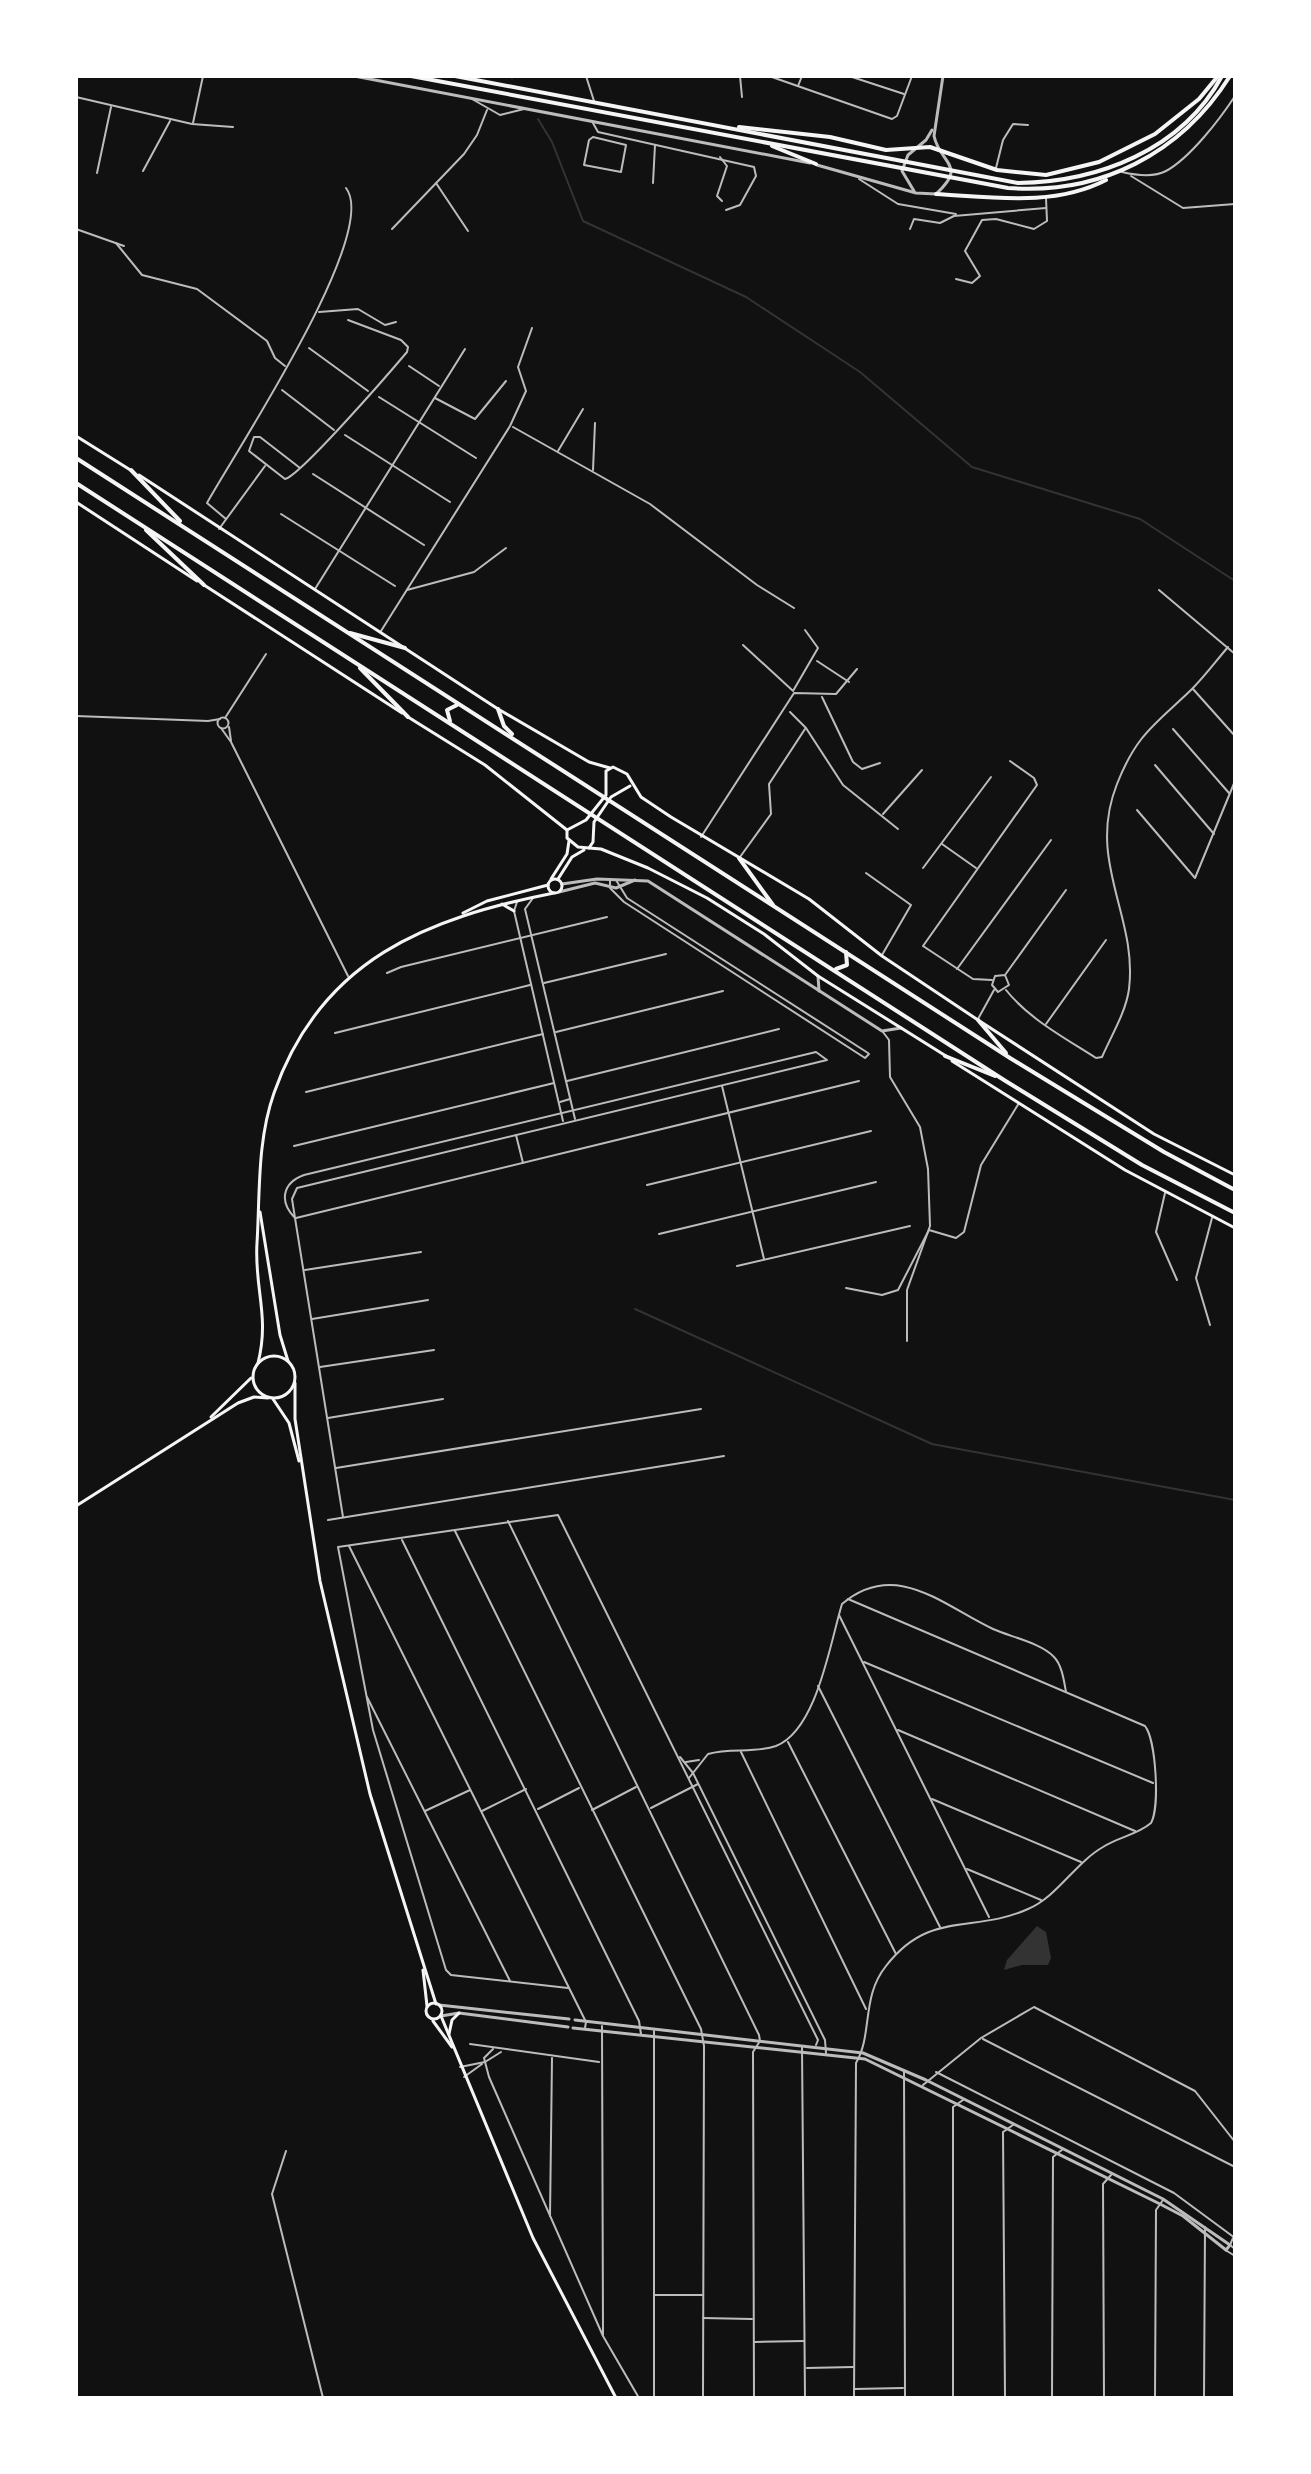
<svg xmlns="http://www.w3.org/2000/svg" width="1311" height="2474" viewBox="0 0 1311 2474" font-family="Overpass,sans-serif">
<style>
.water{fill:#333}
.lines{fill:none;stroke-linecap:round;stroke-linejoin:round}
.stream{stroke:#333;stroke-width:2}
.minor{stroke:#bcbcbc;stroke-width:2}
.tertiary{stroke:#bcbcbc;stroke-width:3}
.secondary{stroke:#f5f5f5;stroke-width:3}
.primary{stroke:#f5f5f5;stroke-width:4}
.trunk{stroke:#f5f5f5;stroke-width:4}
</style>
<rect width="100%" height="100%" fill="#111"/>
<polygon class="water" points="1037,1926 1046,1932 1051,1958 1048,1965 1022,1965 1004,1970 1007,1960"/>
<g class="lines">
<g class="stream">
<polyline points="510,76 512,78"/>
<polyline points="538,119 552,142 583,221 746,297 860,372 972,467 1140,519 1235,581"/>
<polyline points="635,1309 932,1444 1235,1500"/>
</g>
<g class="minor">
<polyline points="586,76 594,101"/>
<polyline points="740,76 742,97"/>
<polyline points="769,76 892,119 897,116 912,76"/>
<polyline points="849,76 904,94"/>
<polyline points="798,86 802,76"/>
<polyline points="76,97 192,124 233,127"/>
<polyline points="472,99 500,115 524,109"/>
<polyline points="193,123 203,76"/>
<polyline points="593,123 598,132 754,167 756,176 740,205 726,210"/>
<polygon points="593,137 626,145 621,172 584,165 589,140"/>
<polyline points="720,157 727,166 717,196 722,201"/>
<polyline points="996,168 1003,140 1013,124 1028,125"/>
<polyline points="143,171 170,121"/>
<path d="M1122 172C1135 175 1153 178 1166 171 1190 158 1220 119 1235 96"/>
<polyline points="97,173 111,107"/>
<polyline points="1131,176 1183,208 1235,204"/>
<polyline points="859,179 898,204 956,214"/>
<polyline points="436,183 468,231"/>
<polyline points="653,183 655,145"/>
<polyline points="76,229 124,246"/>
<polyline points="392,229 464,154 477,135 487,110"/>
<polyline points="910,229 914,219 940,223 954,216 1046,208"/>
<polyline points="116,243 142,275 197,289 267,341 275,358 285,366"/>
<polyline points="956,279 972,283 980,276 965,251 982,220 996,219 1034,229 1047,221 1046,198"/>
<polyline points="319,312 358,309 385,325 396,322"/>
<polyline points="309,348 368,391"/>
<polyline points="409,366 439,386"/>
<polyline points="282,390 334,430"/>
<polyline points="379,397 476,458"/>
<polyline points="435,398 475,419 506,381"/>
<polyline points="513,427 650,504 757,585 794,608"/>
<polyline points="345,435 450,502"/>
<polyline points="558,451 583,409"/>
<path d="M300 468 260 437H254L249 451 285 479C300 476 391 371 407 352L408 347 401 340 348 320"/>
<polyline points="593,470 595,423"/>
<polyline points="313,474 424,545"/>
<polyline points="281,514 395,586"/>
<path d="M226 519 207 503C235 452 381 233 346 188"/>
<polyline points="219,529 265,466"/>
<polyline points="315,589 465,349"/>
<polyline points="407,590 474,572 506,548"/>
<polyline points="1159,590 1235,654"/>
<polyline points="381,631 510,426 526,391 518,367 532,328"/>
<polyline points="743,645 792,690"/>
<polyline points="817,661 849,682"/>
<polyline points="1193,689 1235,736"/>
<polyline points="793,691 818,648 805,630"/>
<polyline points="822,697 853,762 862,769 880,763"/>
<polyline points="790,712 806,728 843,785 898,829"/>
<polyline points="76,716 208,721 220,719"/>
<circle cx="223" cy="723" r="5.5"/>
<polyline points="225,718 266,654"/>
<polyline points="229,727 231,741"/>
<polyline points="221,728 231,742 348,976"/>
<polyline points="1173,729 1229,793"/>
<polyline points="1155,765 1214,834"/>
<polyline points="1137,810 1195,878 1235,781"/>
<polyline points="883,814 922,770"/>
<polyline points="701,837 794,693 836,694 857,669"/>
<polyline points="942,844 976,868"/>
<polyline points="740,857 771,814 769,784 805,729"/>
<polyline points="923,868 991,777"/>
<polyline points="866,873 911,905 882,955"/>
<polyline points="610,880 610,888 624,902 865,1058 869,1054"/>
<polyline points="616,880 627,898 868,1053"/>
<polyline points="533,898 525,909 575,1119"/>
<polyline points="517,902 514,911 563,1121"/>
<polyline points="957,969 1051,840"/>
<polyline points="387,973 401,967 607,917"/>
<polyline points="1005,975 1009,985 998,992 992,985 995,976 1005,975 1066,890"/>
<polyline points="992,980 973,979 923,946 1037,785 1034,778 1010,761"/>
<polyline points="544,983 666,954"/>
<path d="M1006 990C1029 1019 1065 1038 1096 1058L1102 1057C1111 1036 1126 1012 1129 989 1138 916 1086 862 1117 784 1137 733 1156 724 1192 689 1205 676 1216 661 1228 647"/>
<polyline points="978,1019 994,990"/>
<polyline points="1046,1024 1106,940"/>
<polyline points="556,1032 723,991"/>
<polyline points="883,1032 889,1040 890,1077 920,1127 928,1169 930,1226 907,1290 907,1341"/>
<polyline points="335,1033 530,985"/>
<polyline points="567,1081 779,1029"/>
<polyline points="722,1086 764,1259"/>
<polyline points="306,1092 543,1034"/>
<polyline points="560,1102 570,1099"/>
<polyline points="516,1135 523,1163"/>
<polyline points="294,1146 554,1083"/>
<polyline points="647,1185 871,1131"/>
<polyline points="1165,1193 1156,1232 1177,1280"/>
<path d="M295 1218C279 1202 282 1183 304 1175L816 1052 827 1060 297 1188 292 1199 295 1218 343 1517"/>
<polyline points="296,1218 859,1081"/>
<polyline points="659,1234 876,1182"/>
<polyline points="737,1266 910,1226"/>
<polyline points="305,1270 421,1252"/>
<polyline points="846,1288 882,1295 898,1290 929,1230 956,1238 964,1232 981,1165 1019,1103"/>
<polyline points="312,1319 428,1300"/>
<polyline points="1210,1325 1196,1278 1212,1218"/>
<polyline points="320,1367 434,1350"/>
<polyline points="328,1418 443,1399"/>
<polyline points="336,1468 701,1409"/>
<polyline points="328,1520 724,1456"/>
<polyline points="508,1521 759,2035 760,2041 753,2052 754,2398"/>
<polyline points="455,1531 701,2029 704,2046 703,2398"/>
<polyline points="402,1540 639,2021 641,2034"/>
<polyline points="349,1546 586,2022 585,2028"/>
<path d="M848 1599 1145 1726C1156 1740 1160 1807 1151 1823 1137 1835 1118 1837 1103 1847 1075 1863 1057 1897 1028 1909 973 1934 930 1909 886 1966 861 1997 873 2034 856 2063L854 2398"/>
<polyline points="839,1615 989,1917"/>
<polyline points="864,1662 1153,1783"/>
<polyline points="818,1686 940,1927"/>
<polyline points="367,1697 510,1981"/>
<polyline points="898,1730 1135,1831"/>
<polyline points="788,1742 896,1954"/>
<polyline points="741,1752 866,2009"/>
<polyline points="680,1757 693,1773 825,2040 826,2053"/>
<polyline points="686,1762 699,1760"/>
<path d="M689 1778 708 1754C730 1747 754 1754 776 1746 817 1730 830 1643 842 1604 896 1558 945 1607 993 1629 1011 1637 1041 1643 1054 1657 1062 1665 1064 1681 1066 1692"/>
<polyline points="932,1799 1081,1862"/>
<polyline points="651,1808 698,1784"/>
<polyline points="538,1809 579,1788"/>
<polyline points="592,1810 636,1787"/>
<polyline points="425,1811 470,1790"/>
<polyline points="482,1811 526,1789"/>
<polyline points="967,1869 1041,1900"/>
<polyline points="568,1988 451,1975 446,1970 373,1730 338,1547 558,1515 818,2040 816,2045"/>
<polyline points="602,2026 603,2335"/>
<polyline points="983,2039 1235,2167"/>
<polyline points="470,2044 599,2062"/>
<polyline points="802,2047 805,2398"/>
<polyline points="493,2049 484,2058 489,2077 603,2336 639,2398"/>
<polyline points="460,2067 485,2062 501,2052"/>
<polyline points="904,2070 905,2398"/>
<polyline points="936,2072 1174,2193 1235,2238"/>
<polyline points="464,2077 482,2064"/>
<polyline points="923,2085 981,2038 1034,2007 1195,2091 1235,2142"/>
<polyline points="286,2151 272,2194 323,2398"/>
<polyline points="550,2216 552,2058"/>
<polyline points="1233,2238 1230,2245 1235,2249"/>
<polyline points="1227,2251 1235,2256"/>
<polyline points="654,2295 702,2295"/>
<polyline points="703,2318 752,2319"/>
<polyline points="755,2342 804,2341"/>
<polyline points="807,2368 853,2367"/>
<polyline points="854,2389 903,2388"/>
<polyline points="654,2398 654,2031"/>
<polyline points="953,2398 953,2107 963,2100"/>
<polyline points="1005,2398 1003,2132 1013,2125"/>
<polyline points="1052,2398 1053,2157 1063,2149"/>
<polyline points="1104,2398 1103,2184 1111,2175"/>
<polyline points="1155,2398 1156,2210 1163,2200"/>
<polyline points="1204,2398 1205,2227"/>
</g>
<g class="tertiary">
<polyline points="354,76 810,163"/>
<path d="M817 165 916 193 936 194C968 165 940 164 934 136L943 76"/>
<polyline points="914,191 902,171 908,155 926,140 932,130"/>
<polyline points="562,884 597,879 648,881 882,1031 901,1028"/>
<polyline points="559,892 595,883 616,888 635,880"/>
<polyline points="818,976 819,991"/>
<polyline points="439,2005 569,2019"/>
<polyline points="441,2016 459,2013 568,2027"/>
<polyline points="575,2020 863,2053 926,2080 1163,2199 1230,2245 1226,2250"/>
<polyline points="573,2028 865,2059 1160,2204 1183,2216 1226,2250"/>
</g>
<g class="secondary">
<polyline points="76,436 132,471"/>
<polyline points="139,475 498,709 589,762 610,768"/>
<polyline points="76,502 197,581"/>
<polyline points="204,585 402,713"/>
<polyline points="408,717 485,765 567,830"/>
<polyline points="567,830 586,820 606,795 606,771 613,767 627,774 641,797 671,817 809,899 882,956 978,1020 1154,1134 1235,1175"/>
<polyline points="567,830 567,838 578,847 589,848 593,842 594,822 611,797 630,786"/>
<polyline points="589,848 601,849 648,868 707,898 764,934 818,976 946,1056"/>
<circle cx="555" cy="886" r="7"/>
<polyline points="551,879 567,854 569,841"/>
<polyline points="558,879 572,857 584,850"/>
<polyline points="502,904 514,911"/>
<polyline points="463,913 487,901 548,885"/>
<polyline points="952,1061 1125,1170 1235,1228"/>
<polyline points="260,1212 280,1335 288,1361"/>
<circle cx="274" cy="1377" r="21"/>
<path d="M258 1363C270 1316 254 1288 257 1243 260 1194 257 1141 274 1093 321 959 427 918 554 893"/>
<polyline points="295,1383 295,1419 320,1581 370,1794 436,2004"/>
<polyline points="273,1399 289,1423 299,1461"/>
<polyline points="211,1417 251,1378"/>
<polyline points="76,1506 238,1403 254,1397 268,1398"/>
<polyline points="423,1970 427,2006"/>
<circle cx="434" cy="2011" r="8"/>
<polyline points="441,2016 533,2238 616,2398"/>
<polyline points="433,2021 452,2047"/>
<polyline points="449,2034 452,2020 459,2013"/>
</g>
<g class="primary">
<path d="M411 76 1008 188C1100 195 1181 154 1230 76"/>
<path d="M455 76 1018 183C1098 182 1182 150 1222 76"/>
<polyline points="739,127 830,137 886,150 930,147 997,170 1046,175 1099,162 1155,134 1199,99 1218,76"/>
<polyline points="772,146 816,164"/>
<path d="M936 194C992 197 1054 207 1106 180"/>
</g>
<g class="trunk">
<polyline points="76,458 1010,1058 1164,1152 1235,1190"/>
<polyline points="131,470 180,521"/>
<polyline points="76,483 1004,1080 1142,1165 1235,1213"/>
<polyline points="146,530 204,585"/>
<polyline points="350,633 405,648"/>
<polyline points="360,668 408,717"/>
<polyline points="498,709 504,726 512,734"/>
<polyline points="450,721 447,710 457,705"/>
<polyline points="739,858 773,905"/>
<polyline points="836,969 847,965 846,952"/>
<polyline points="978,1020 1006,1053"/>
<polyline points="945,1056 995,1076"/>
</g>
</g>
<rect width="1311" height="2474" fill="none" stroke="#ffffff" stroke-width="156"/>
</svg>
